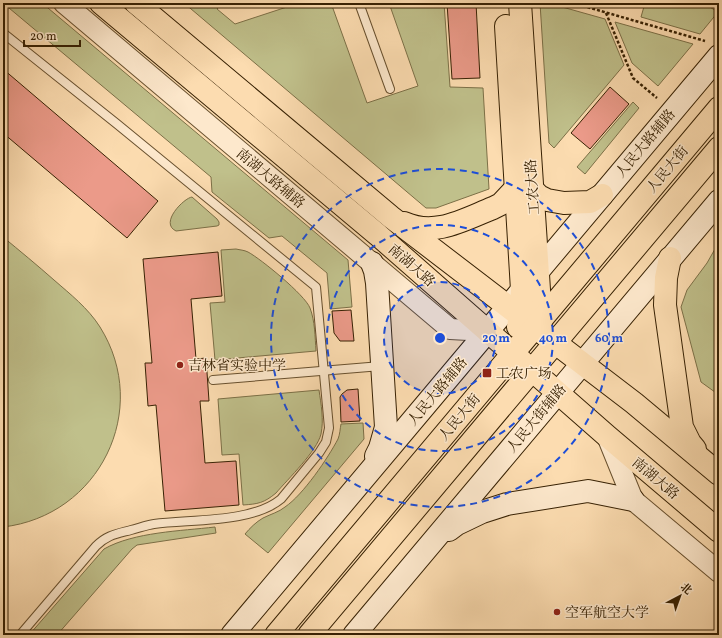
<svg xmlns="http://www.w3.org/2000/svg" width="722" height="638" viewBox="0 0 722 638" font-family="Vollkorn,'Noto Serif SC',serif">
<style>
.green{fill:#c0c08b;stroke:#7c7047}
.building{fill:#eb9a89;stroke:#372103}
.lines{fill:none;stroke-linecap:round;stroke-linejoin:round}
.service-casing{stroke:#68502e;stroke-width:10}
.tertiary-casing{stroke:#68502e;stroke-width:22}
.secondary-casing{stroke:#372103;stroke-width:24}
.primary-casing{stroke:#372103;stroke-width:24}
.path{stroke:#372103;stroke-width:2.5;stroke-dasharray:3 2;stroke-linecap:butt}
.service{stroke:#fde8cc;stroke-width:8}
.tertiary{stroke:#fde8cc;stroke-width:20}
.secondary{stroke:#fde8cc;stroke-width:22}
.primary{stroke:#fcdcb0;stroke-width:22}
.ring{fill:none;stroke:#1d4ed8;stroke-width:2;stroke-dasharray:7 5}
.poi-dot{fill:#8f2418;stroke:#fde8cc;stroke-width:1.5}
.labels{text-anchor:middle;stroke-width:3;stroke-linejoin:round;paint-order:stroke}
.street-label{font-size:14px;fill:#372103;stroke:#fde8cc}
.poi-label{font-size:14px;fill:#372103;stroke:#fde8cc;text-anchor:start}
.centre{fill:#1d4ed8;stroke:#fde8cc;stroke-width:2}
.ring-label{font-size:12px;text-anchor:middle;font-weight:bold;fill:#1d4ed8;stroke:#fde8cc;stroke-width:3;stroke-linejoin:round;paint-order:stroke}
</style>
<rect width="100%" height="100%" fill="#fcdcb0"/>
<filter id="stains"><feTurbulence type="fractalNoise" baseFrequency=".005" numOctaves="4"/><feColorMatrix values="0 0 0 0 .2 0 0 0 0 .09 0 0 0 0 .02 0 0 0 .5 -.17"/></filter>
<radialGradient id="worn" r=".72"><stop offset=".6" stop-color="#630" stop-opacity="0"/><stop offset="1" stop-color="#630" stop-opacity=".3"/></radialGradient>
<g class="green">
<polygon points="3,3 42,3 348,260 352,307 330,309 327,273 282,236 269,238 212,192 211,177"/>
<polygon points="184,3 222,3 217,9 235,24 299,3 331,3 367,103 418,86 389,3 444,3 450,87 483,88 489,189 436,208 426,208"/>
<polygon points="540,3 548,3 605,19 624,65 554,148 549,143"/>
<polygon points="645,3 703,3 718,12 700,34 641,17"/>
<polygon points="615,22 693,44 658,86 632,63"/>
<polygon points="633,102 639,108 585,174 577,167"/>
<path d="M192 197 217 219 219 222V225L217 226 176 231C159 223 184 198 192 197Z"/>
<path d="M3 237C20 251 37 265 54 280 70 294 88 308 100 327 152 410 99 516 3 527Z"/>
<polygon points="719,242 719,395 701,382 681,307 687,290 707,263"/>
<path d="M236 249C240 250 244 250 248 252 261 259 305 295 310 308 315 321 315 337 316 351L215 360 210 303 225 302 221 250Z"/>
<path d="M319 390C321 404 324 420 321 434 317 451 288 479 276 493 264 503 258 504 243 505L239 454 222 455 218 399Z"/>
<path d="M363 423 364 439 268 553 245 534C250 528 256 522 263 518 271 514 279 512 285 507 303 495 328 458 338 439 340 434 340 429 341 424Z"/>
<path d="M215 527 216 533 137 545 132 549 57 635H29L104 549C134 532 181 531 215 527Z"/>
</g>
<g class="building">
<polygon points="447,3 476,3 480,78 452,79"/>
<polygon points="3,69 158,201 127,238 3,133"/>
<polygon points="610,87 629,104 590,149 571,133"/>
<polygon points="218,252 222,296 191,299 196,359 206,358 209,401 200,401 205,463 236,461 239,505 165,511 156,405 148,406 145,363 152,363 143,259"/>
<polygon points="351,310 354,341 340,341 334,333 332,311"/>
<polygon points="358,389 360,421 341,422 340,397 342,394 347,390"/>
</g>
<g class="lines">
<g class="service-casing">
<g id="service">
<polyline points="359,3 390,89"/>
<path d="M3 33 117 124 316 287 329 428 326 442 319 453 281 499C252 523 192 519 154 524 147 525 139 528 131 530 116 534 107 535 96 546L20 635"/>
<polyline points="213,380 381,366"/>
</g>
</g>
<g class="tertiary-casing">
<g id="tertiary">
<polyline points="64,3 450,329 487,331"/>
<polyline points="607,436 633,500 719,572"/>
</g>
</g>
<g class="secondary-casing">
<g id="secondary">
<polyline points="372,263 375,271 377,283 386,427 380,448 376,456"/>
<polyline points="449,530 457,524 482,512 507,504 588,491 633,500"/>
<polyline points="232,635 719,56"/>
<polyline points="354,635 719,201"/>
</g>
</g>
<g class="primary-casing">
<g id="primary">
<polyline points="101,3 378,235 607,436 719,531"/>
<polyline points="136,3 391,217 634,403 719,474"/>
<polyline points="520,3 541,320 540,328"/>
<polyline points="506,26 522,290 520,316 518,327"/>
<polyline points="532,189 539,196 547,200 564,203 590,202 602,195"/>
<path d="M404 223C435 237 463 220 493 208L501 204 516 188"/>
<polyline points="670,258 666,278 665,305 682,427 690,443 695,449"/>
<polyline points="276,635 719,108"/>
<polyline points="309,635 719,148"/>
</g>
</g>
<g class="path">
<polyline points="573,3 705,41"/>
<polyline points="606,13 633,78 657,98"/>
</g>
<use href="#service" class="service"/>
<use href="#tertiary" class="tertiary"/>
<use href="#secondary" class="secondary"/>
<use href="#primary" class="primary"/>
</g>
<circle cx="440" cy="338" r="56" fill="#1d4ed8" fill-opacity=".12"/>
<g class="ring">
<circle cx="440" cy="338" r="56"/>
<circle cx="440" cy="338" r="113"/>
<circle cx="440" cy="338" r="169"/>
</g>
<g class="poi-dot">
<circle cx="180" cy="365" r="4"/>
<rect x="482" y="368" width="10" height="10" rx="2"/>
<circle cx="557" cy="612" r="4"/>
</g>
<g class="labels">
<g class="street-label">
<text transform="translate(645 143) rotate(-50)" y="5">人民大路辅路</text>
<text transform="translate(667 169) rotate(-50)" y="5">人民大街</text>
<text transform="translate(271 178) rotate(40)" y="5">南湖大路辅路</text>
<text transform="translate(532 187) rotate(-94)" y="5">工农大路</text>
<text transform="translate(412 265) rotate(41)" y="5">南湖大路</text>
<text transform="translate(437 391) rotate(-50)" y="5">人民大路辅路</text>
<text transform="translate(459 417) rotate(-50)" y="5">人民大街</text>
<text transform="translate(536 418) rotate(-50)" y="5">人民大街辅路</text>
<text transform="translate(656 478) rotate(40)" y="5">南湖大路</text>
</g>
<g class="poi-label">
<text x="188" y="370">吉林省实验中学</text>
<text x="496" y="378">工农广场</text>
<text x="565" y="617">空军航空大学</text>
</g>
</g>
<circle cx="440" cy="338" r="6" class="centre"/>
<g class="ring-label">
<text x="496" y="342">20 m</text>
<text x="553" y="342">40 m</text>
<text x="609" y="342">60 m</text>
</g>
<rect width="722" height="638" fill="none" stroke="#fcdcb0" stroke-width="16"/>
<rect x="4" y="4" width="714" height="630" fill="none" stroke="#372103" stroke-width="2"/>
<rect x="8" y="8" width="706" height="622" fill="none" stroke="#372103"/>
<g transform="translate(680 596) rotate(41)" stroke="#fde8cc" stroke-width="3" paint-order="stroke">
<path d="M0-3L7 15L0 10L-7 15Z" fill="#372103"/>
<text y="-6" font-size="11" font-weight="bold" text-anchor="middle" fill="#372103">北</text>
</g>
<path d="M24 40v6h56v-6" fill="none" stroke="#372103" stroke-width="2"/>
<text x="30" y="40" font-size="12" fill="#372103" stroke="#fde8cc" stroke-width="3" paint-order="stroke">20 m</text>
<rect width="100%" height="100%" filter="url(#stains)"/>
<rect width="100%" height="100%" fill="url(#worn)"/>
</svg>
